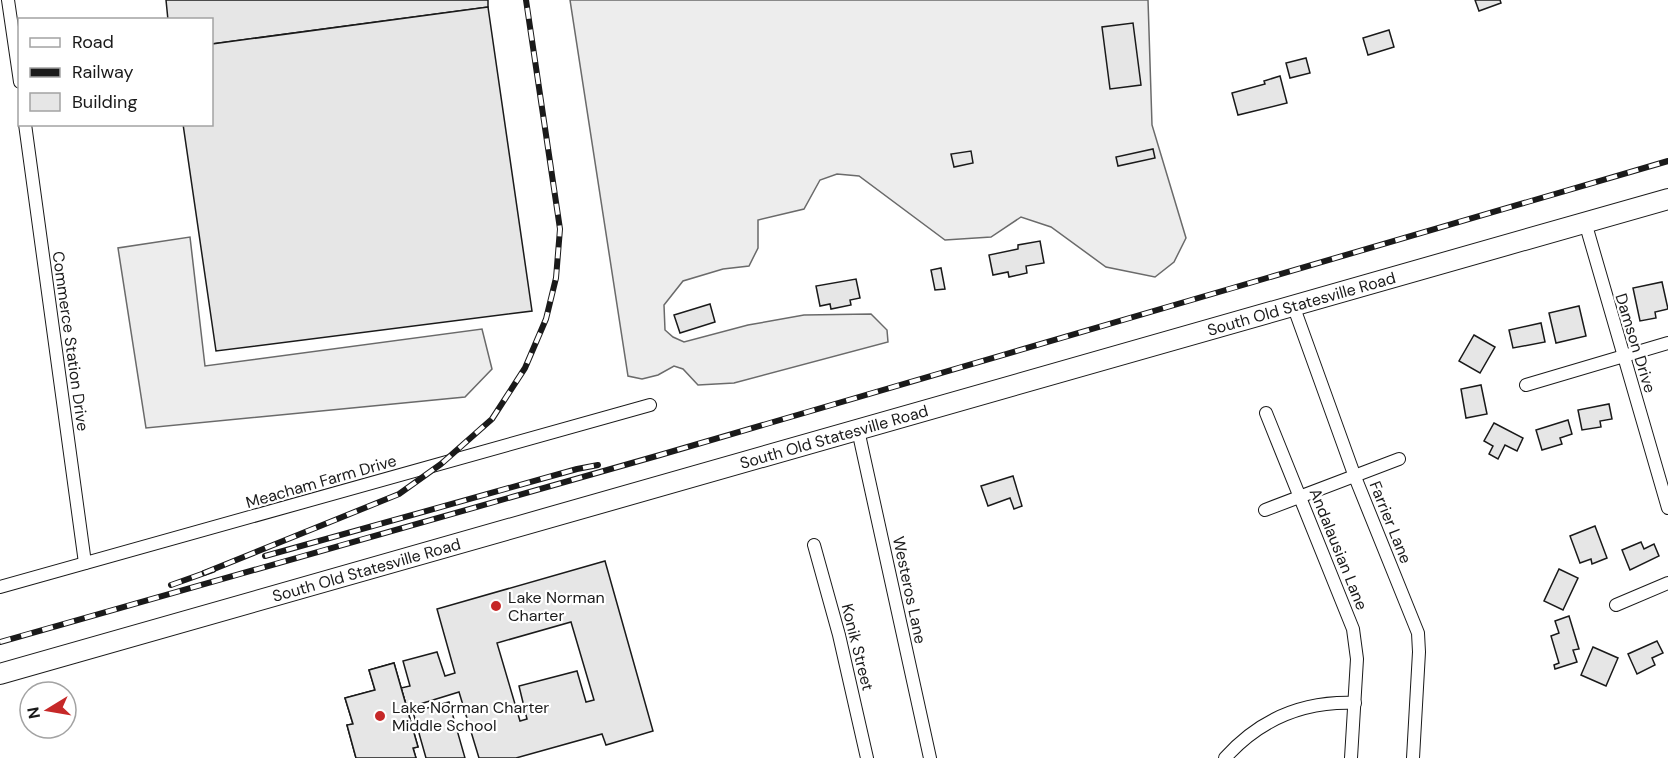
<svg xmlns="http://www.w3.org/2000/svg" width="1668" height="758" viewBox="0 0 1668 758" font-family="'DM Sans',sans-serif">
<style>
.built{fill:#ededed;stroke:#6a6a6a;stroke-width:1.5}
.building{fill:#e6e6e6;stroke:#1a1a1a;stroke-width:1.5;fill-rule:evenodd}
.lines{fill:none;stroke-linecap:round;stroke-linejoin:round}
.street-casing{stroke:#1a1a1a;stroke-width:14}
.primary-casing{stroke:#1a1a1a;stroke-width:22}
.street{stroke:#fff;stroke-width:12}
.primary{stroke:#fff;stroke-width:20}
.rail-casing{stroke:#1a1a1a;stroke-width:6}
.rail{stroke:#fff;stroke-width:4;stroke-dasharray:11;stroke-linecap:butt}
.poi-dot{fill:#c62828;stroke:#fff;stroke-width:2}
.labels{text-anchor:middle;stroke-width:4.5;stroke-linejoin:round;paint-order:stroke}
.street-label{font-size:16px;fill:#1a1a1a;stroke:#fff}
.poi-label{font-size:16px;fill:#1a1a1a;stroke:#fff;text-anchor:start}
</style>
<rect width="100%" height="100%" fill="#fff"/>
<g class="built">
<polygon points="570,0 1148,0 1152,125 1186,238 1174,262 1155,277 1106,267 1051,227 1021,217 991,237 945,240 859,176 837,174 820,180 804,209 758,220 758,248 749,266 723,269 683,281 664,305 665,330 673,337 684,342 748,325 804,315 871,314 887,330 888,342 734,383 698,385 683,369 674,366 658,375 642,379 628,376"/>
<polygon points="190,237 205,366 482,329 492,369 465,397 146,428 118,248"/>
</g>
<g class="building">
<polygon points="166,0 488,0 488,7 212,44 212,20 168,20"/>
<polygon points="1475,0 1500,0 1501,3 1479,11"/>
<polygon points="488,7 532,311 216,351 183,124 212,124 212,44"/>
<polygon points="1133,23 1141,85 1110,89 1102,27"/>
<polygon points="1389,30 1394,47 1368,55 1363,38"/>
<polygon points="1306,58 1310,73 1290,78 1286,63"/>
<polygon points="1280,76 1287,103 1238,115 1232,93 1265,84 1264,81"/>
<polygon points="1153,149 1155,158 1118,166 1116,157"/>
<polygon points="971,151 973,163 954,167 951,154"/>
<polygon points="1040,241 1044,263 1026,266 1027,273 1009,277 1008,272 993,275 989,255 1018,249 1018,245"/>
<polygon points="941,268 945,289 935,290 931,270"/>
<polygon points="856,279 860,298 850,300 851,305 831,309 830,304 820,306 816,286"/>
<polygon points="1662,282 1668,309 1655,312 1656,318 1640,321 1633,288"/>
<polygon points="710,304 715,322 680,333 674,315"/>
<polygon points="1579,306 1586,336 1556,343 1549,313"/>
<polygon points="1541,323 1545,342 1513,348 1509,330"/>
<polygon points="1474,335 1495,347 1480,373 1459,361"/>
<polygon points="1481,385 1487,414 1466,418 1461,389"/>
<polygon points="1609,404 1612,419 1600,421 1601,427 1582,430 1578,410"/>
<polygon points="1568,420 1572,434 1560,438 1562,444 1542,450 1536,430"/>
<polygon points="1494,423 1523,438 1517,451 1505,445 1498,459 1489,454 1493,446 1484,441"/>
<polygon points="1013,476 1022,506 1014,509 1010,498 988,506 981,486"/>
<polygon points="1595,526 1607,558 1592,564 1591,559 1580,563 1570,536"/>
<polygon points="1641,542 1644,549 1654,544 1659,556 1630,570 1622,550"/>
<path d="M605 561 653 731 606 745 602 734 516 758H479L459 692 407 708 401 688 410 686 403 661 437 652 445 676 455 673 437 609ZM571 622 594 700 586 702 577 671 519 686 527 719 520 721 497 643Z"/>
<polygon points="1559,569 1578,578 1563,610 1544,601"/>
<polygon points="1569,616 1579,649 1573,650 1577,662 1555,669 1554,665 1559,663 1551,636 1559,633 1555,621"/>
<polygon points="1657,641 1663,653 1652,658 1655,665 1637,674 1628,654"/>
<polygon points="1593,647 1618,658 1606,686 1581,675"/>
<polygon points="394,663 418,747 413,748 416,758 356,758 347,725 353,724 345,698 375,690 369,670"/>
<polygon points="394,663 418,747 413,748 416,758 356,758 347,725 353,724 345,698 375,690 369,670"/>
<polygon points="449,702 465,758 426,758 413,712"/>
</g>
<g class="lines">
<g class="street-casing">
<g id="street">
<polyline points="8,0 20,82"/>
<polyline points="25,124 85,563"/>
<polyline points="1585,222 1668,508"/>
<polyline points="1293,305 1355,477 1418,633 1419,652 1413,758"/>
<polyline points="1526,385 1668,343"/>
<polyline points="1266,413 1353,629 1357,659 1351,758"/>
<polyline points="858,430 930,758"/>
<polyline points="1265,510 1399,459"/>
<polyline points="814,545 839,635 867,758"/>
<polyline points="0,587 650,405"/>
<polyline points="1616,605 1668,583"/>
<path d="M1225 758C1260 719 1303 701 1355 703"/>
</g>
</g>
<g class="primary-casing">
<g id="primary">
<path id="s1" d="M0 674 1668 199"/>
</g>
</g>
<use href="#street" class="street"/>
<use href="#primary" class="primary"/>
<g class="rail-casing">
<g id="rail">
<polyline points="265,556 577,469 598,465"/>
<polyline points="204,573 399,494 441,464 492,419 525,368 546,319 556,278 560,229 526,0"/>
<polyline points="171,585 213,570"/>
<polyline points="0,642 660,455 1668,161"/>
</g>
</g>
<use href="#rail" class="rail"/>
</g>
<g class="poi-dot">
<circle cx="496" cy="606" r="6"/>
<circle cx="380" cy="716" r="6"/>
</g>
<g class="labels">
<g class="street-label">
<text dy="6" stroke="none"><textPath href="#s1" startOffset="1353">South Old Statesville Road</textPath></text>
<text transform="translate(71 341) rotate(82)" y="6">Commerce Station Drive</text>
<text transform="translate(1636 343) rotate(73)" y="6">Damson Drive</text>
<text dy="6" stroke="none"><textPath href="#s1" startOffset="867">South Old Statesville Road</textPath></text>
<text transform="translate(321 481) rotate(-16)" y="6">Meacham Farm Drive</text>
<text transform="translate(1391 522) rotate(68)" y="6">Farrier Lane</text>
<text transform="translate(1339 549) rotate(68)" y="6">Andalausian Lane</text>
<text dy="6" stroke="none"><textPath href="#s1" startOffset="381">South Old Statesville Road</textPath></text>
<text transform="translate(910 590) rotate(78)" y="6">Westeros Lane</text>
<text transform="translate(858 647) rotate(76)" y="6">Konik Street</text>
</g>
<g class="poi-label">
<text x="508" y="603">Lake Norman<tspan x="508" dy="18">Charter</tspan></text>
<text x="392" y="713">Lake Norman Charter<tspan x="392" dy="18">Middle School</tspan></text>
</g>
</g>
<rect x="18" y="18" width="195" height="108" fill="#ffffff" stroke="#a3a3a3" stroke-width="1.5"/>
<rect x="30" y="38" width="30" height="9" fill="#ffffff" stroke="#a3a3a3" stroke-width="1.5"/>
<text x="72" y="48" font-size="18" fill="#1a1a1a">Road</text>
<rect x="30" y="68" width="30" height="9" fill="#1a1a1a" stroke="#a3a3a3" stroke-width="1.5"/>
<text x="72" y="78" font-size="18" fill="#1a1a1a">Railway</text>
<rect x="30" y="93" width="30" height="18" fill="#e6e6e6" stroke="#a3a3a3" stroke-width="1.5"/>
<text x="72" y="108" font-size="18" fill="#1a1a1a">Building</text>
<g transform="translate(48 710) rotate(259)"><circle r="28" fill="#ffffff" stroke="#a3a3a3" stroke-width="1.5"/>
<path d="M0-4.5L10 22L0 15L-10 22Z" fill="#c62828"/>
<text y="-9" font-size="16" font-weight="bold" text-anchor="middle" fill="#1a1a1a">N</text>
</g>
</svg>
